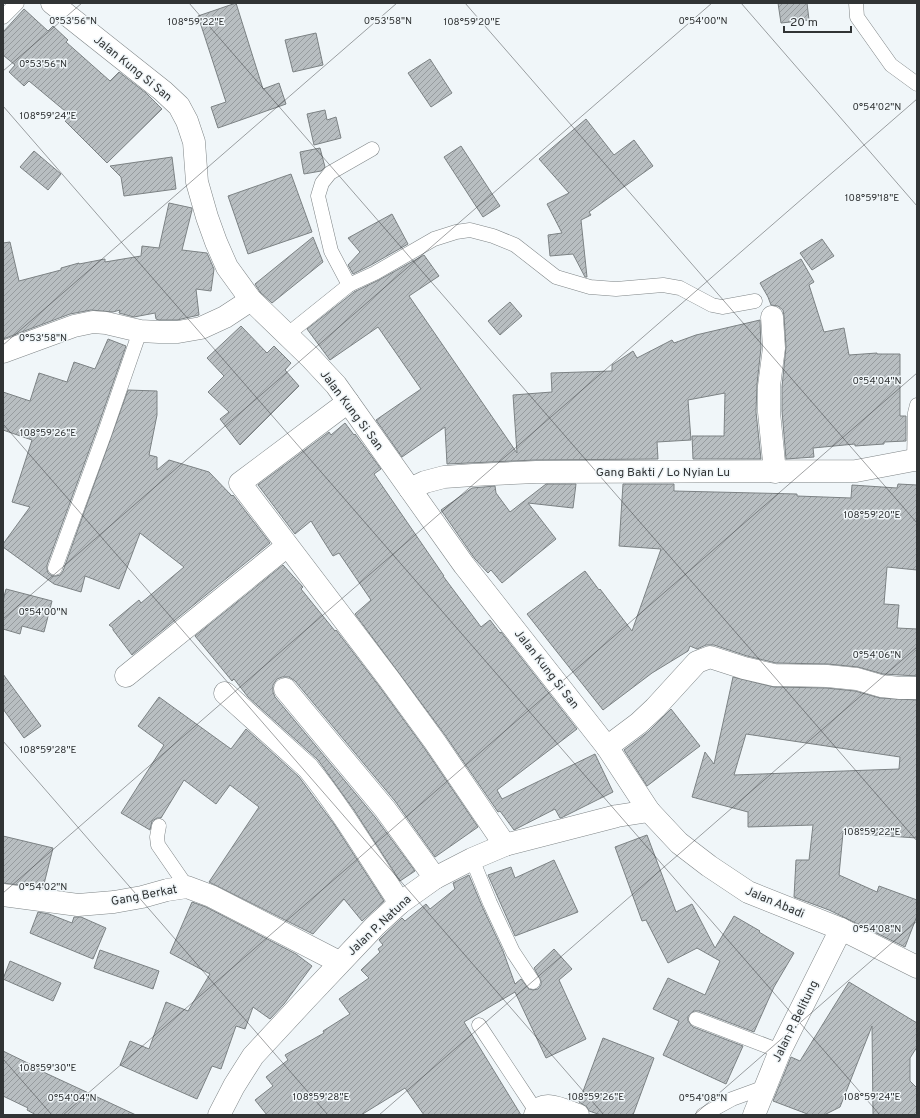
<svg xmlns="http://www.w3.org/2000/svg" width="920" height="1118" viewBox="0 0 920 1118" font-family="Overpass,sans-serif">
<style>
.building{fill:url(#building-hatch);stroke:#7c8284;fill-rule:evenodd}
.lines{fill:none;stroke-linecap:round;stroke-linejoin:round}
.service-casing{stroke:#7f8587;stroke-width:15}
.minor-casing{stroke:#7f8587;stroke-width:23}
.service{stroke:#fff;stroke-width:14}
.minor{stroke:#fff;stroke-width:22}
.ticks{fill:none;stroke:#313435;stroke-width:1;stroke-opacity:0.45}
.labels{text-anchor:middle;stroke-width:3;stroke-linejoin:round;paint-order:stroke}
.street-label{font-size:12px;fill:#313435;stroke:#f0f6f9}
.ticks-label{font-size:10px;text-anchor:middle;fill:#313435;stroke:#f0f6f9;stroke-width:3;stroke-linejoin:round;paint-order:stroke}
</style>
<defs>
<pattern id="building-hatch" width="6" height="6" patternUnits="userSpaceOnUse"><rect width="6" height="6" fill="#b8bec1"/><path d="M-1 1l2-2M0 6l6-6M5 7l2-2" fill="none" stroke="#969b9e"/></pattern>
</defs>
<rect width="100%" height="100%" fill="#f0f6f9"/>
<g class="building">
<polygon points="236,3 263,89 279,83 286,104 218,128 211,107 226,102 198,16"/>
<polygon points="778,3 807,3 809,20 781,23"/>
<polygon points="24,9 48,31 53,26 68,40 66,42 110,81 119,72 146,93 162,109 107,163 65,121 71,116 29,81 24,86 9,72 15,65 3,55 3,32"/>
<polygon points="316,33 323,65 293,72 285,40"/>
<polygon points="430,59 452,93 431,107 408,73"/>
<polygon points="325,110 327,120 336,117 341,138 314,145 307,114"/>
<polygon points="586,119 614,155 634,140 653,166 589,212 591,215 581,220 587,277 585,277 573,254 550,256 548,235 562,233 547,204 569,193 539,159"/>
<polygon points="461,146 500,206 483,217 444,157"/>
<polygon points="320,148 325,167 321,171 304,174 300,152"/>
<polygon points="34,151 61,174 48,190 20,167"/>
<polygon points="172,157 176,189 124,196 121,177 110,166"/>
<polygon points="291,174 312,232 248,254 228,196"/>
<polygon points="169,203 192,208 192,210 182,250 207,253 214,269 211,291 196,289 199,315 177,320 159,320 156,319 155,313 134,317 119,313 120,310 113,312 91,310 70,314 3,339 3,243 10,242 19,281 61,270 61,268 79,263 79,264 105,259 105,262 141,256 142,246 159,248"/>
<polygon points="392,214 408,244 371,265 353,274 348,265 360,252 348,238"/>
<polygon points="313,237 323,262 272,303 260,292 255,284"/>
<polygon points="822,239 834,256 812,270 800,253"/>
<polygon points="424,255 439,276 409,296 517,453 513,395 552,392 551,373 612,371 612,365 633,351 637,358 672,340 674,343 696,335 760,320 761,348 757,384 756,412 761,459 693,459 692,436 724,436 725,393 688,400 691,440 657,442 658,459 535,460 447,464 445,427 402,457 376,420 421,389 378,327 330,360 307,329 354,292 379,280"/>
<polygon points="801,259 814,282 809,285 824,332 844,328 849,355 877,353 877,354 900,354 900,416 906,416 906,441 884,442 884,444 855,446 855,444 813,448 814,457 786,459 782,411 782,387 786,347 784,316 783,310 778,306 771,305 768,297 760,283"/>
<polygon points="510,302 522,316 500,335 488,321"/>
<polygon points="241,326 267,353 274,346 291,363 285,370 299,386 240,445 220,419 229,412 208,392 224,376 207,358"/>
<polygon points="108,339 126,346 96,432 47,565 47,569 48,573 52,576 56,576 60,575 63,571 128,390 157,391 157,415 149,455 157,457 157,470 169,460 209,472 232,496 233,495 270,543 132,655 113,630 113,628 109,625 139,600 141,603 184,567 140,533 119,589 85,576 81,592 54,584 3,547 3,544 30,507 12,502 32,440 3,430 3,392 30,401 39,373 67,382 74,362 95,369"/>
<polygon points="345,423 354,435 355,434 381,469 374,474 444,576 443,576 481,627 490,620 500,633 501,632 577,729 497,790 502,799 595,754 613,792 561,818 560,818 555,809 514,830 500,811 498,812 445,735 355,614 371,600 339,553 333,556 311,521 295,534 258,485 329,432 331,435"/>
<polygon points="546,484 576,484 573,508 528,503 556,539 502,583 491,570 488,573 475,559 441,510 472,488 495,486 496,493 510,512"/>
<polygon points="623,484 674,484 674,491 797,494 797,496 851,498 852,485 897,488 898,484 917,485 917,570 887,567 884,604 899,605 897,628 917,629 917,676 883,674 858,667 828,664 776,663 747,656 714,645 706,645 697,649 690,646 688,651 652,673 603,710 527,614 585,571 599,590 600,589 632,631 661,549 619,546"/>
<polygon points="283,565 303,587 301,589 335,631 336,630 379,686 425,749 478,827 435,857 395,801 295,681 289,677 282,677 277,679 273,685 273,692 275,697 375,817 415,871 400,881 354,810 318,760 248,697 234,679 232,681 195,636"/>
<polygon points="6,589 52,601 44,632 22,626 20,634 3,629 3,601"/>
<polygon points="3,674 41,726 24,738 3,709"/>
<path d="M733 677 774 687 826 688 855 691 880 698 917 700V838L843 833 839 875 877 892 879 886 917 900V916L905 947 829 910 794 897 796 860H809L813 825 748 827V812L692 797 705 752 714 764ZM746 734 900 757 899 769 734 775Z"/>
<polygon points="159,697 231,749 246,729 299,777 334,824 384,901 362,921 344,899 313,934 209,882 259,807 230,785 216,804 184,780 161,818 157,818 152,821 150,830 121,813 164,745 138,726"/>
<polygon points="671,709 700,746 647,786 624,750 648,732"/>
<polygon points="647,835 676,912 692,904 715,948 734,916 760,931 759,932 794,953 774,987 754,1032 699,1011 694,1011 688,1016 688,1021 693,1027 743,1046 726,1084 663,1055 679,1021 653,1009 668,978 705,995 720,961 697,948 668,963 646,920 642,921 615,847"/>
<polygon points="3,836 53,848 43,888 3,883"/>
<polygon points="554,860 578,912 515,936 488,875 511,867 515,878"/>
<polygon points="469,875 482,906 503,951 515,984 521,979 529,989 533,990 538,989 541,985 541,981 534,968 554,949 572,969 559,980 586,1039 546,1058 515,992 464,1022 521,1115 424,1115 405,1088 361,1115 267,1115 255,1100 273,1086 266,1077 288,1060 285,1055 324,1033 323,1031 350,1014 339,999 369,978 361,970 380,952 378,949 383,945 379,940 402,918 405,921 426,904 430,909 455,889 453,883"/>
<polygon points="192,902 206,907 296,954 312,966 284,1004 270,1019 253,1007 245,1029 236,1026 221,1069 212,1066 197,1099 120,1065 130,1041 149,1049 166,1002 188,1011 210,974 170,953"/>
<polygon points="38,912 49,914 72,923 74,917 81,917 106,928 93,959 30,933"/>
<polygon points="100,950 159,971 153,989 94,968"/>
<polygon points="10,961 61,983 53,1001 3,979"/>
<polygon points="849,982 917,1023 917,1047 910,1058 910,1081 917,1088 917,1115 873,1115 872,1026 840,1107 824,1115 810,1115 773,1101 791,1057 800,1061"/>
<polygon points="603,1038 654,1058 633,1115 601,1115 589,1111 587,1107 579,1102"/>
<polygon points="3,1051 40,1069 39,1070 136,1115 36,1115 27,1110 28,1108 3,1096"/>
</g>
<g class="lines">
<g class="service-casing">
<g id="service">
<polyline points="856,3 857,17 891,65 917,84"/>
<polyline points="3,17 17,3"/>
<polyline points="349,285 375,273 434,239 456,232 470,230 493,236 515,245 556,277 590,287 616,289 663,285 680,288 712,305 722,307 755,301"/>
<polyline points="288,334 349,285 331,251 318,196 322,183 330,173 372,149"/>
<polyline points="914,460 915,413 917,405"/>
<polyline points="55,568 104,435 140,331"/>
<polyline points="159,826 157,837 158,845 187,887"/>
<polyline points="472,859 490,903 513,952 533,982"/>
<polyline points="696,1019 780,1051"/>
<polyline points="479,1025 536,1111"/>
<polyline points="703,1115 732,1099 765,1087"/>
</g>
</g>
<g class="minor-casing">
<g id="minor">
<polyline points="52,3 163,91 179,106 187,121 194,142 197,182 207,217 216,242 227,267 251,300 310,357 336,385 464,565 607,747 649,811 679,843 709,866 748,892 841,929 917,967"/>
<polyline points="772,317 774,348 769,386 769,412 775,472"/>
<polyline points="3,352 74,326 93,322 106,323 140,331 159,332 178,332 201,328 225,317 251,300"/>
<polyline points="348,402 240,483 389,679 435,742 505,845"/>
<polyline points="410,489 425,482 444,477 473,475 536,472 856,471 914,460 917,460"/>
<polyline points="126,676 287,546"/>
<polyline points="285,689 385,809 435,878"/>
<path d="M225 693 308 768C342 810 370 858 400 903"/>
<polyline points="607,747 639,723 655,708 697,662 710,657 744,668 774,675 827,676 857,679 881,686 900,688 917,688"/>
<polyline points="3,895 78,905 114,902 142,897 167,890 187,887 211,896 339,962"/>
<polyline points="219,1115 234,1086 253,1056 305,1000 375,926 400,903 435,878 472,859 505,845 617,816 649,811"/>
<path d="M535 1115C541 1097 566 1111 578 1115"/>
<polyline points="754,1115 780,1051 841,929"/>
</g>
</g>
<use href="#service" class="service"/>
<use href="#minor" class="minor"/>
</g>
<path class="ticks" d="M189 3 917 841M465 3 917 523M741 3 917 206M3 71 82 3M3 106 880 1115M3 345 397 3M3 424 604 1115M3 619 712 3M3 741 328 1115M3 893 917 99M3 1059 52 1115M63 1115 917 373M379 1115 917 647M694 1115 917 921"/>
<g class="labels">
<g class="street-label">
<text transform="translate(133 68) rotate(39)" y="4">Jalan Kung Si San</text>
<text transform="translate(352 410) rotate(53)" y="4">Jalan Kung Si San</text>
<text x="663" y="476">Gang Bakti / Lo Nyian Lu</text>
<text transform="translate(547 669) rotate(52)" y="4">Jalan Kung Si San</text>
<text transform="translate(144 895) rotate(-11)" y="4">Gang Berkat</text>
<text transform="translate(775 902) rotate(23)" y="4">Jalan Abadi</text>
<text transform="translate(379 925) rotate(-43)" y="4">Jalan P. Natuna</text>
<text transform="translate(795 1021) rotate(-64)" y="4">Jalan P. Belitung</text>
</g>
</g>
<g class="ticks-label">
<text x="73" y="24">0°53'56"N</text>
<text x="388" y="24">0°53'58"N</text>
<text x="703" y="24">0°54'00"N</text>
<text x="196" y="25">108°59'22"E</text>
<text x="472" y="25">108°59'20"E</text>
<text x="43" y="67">0°53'56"N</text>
<text x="877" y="110">0°54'02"N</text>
<text x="48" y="119">108°59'24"E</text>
<text x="872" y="201">108°59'18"E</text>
<text x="43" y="341">0°53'58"N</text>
<text x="877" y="384">0°54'04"N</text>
<text x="48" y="436">108°59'26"E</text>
<text x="872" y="518">108°59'20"E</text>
<text x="43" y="615">0°54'00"N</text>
<text x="877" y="658">0°54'06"N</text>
<text x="48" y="753">108°59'28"E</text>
<text x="872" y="835">108°59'22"E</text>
<text x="43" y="890">0°54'02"N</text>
<text x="877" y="932">0°54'08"N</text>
<text x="48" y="1071">108°59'30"E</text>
<text x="321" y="1100">108°59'28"E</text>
<text x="596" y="1100">108°59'26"E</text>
<text x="872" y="1100">108°59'24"E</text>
<text x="72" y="1101">0°54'04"N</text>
<text x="703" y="1101">0°54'08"N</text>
</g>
<rect width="920" height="1118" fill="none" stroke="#313435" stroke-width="8"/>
<path d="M784 26v6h67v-6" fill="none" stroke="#313435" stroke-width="2"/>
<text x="790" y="26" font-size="12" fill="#313435" stroke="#f0f6f9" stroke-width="3" paint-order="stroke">20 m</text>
</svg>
